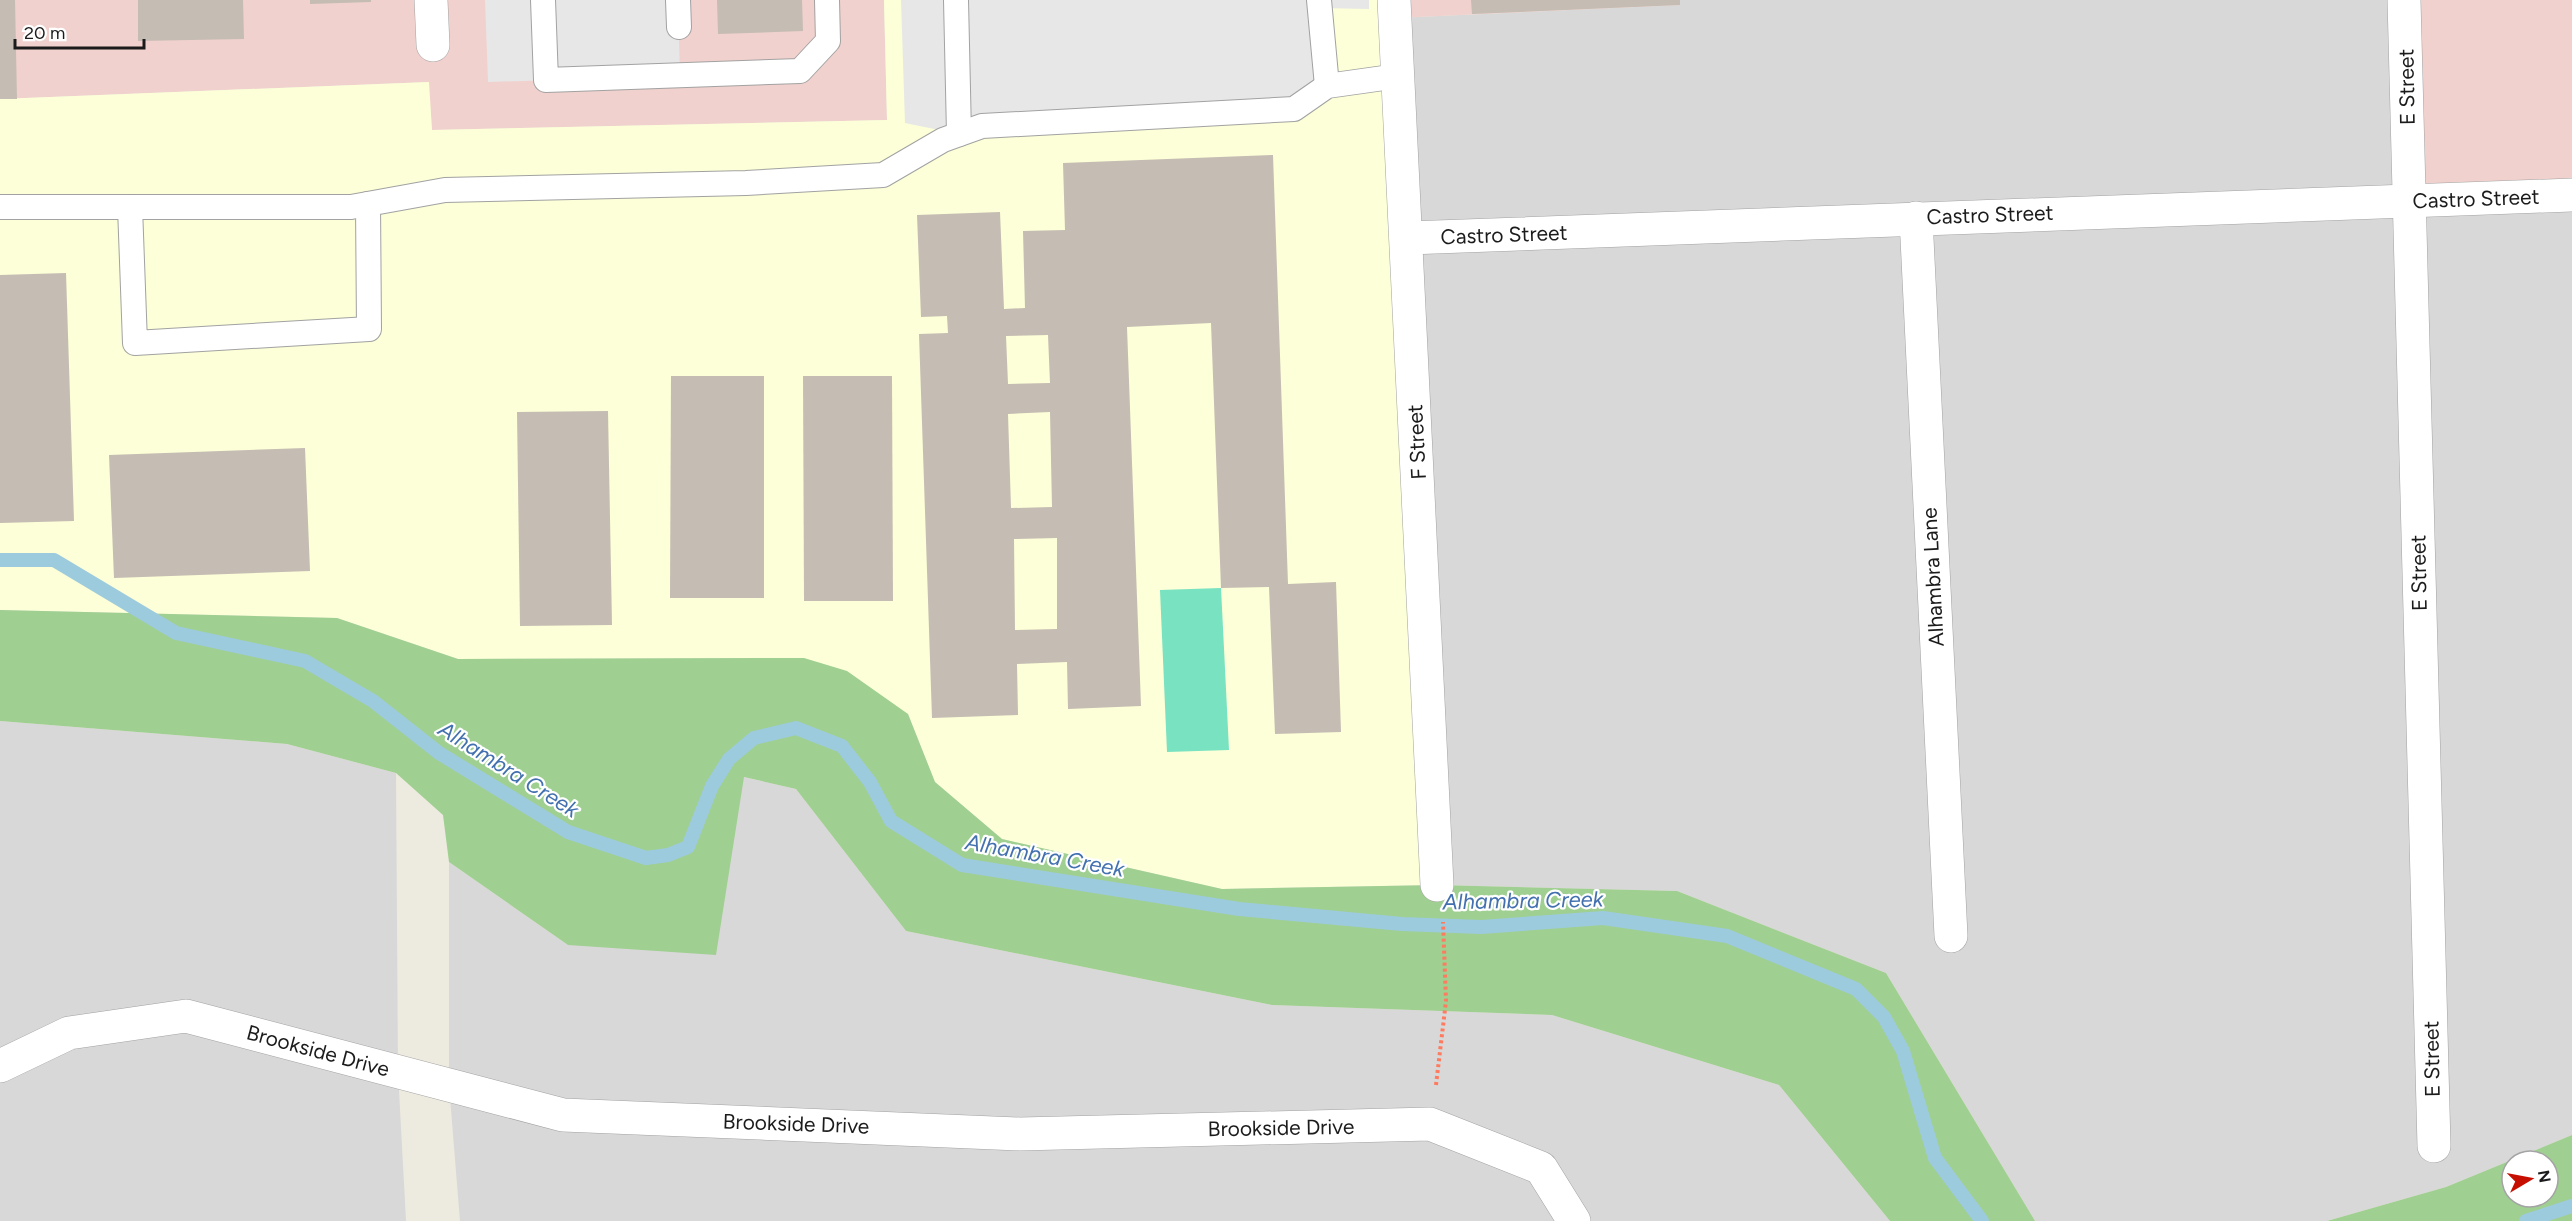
<svg xmlns="http://www.w3.org/2000/svg" width="2572" height="1221" viewBox="0 0 2572 1221" font-family="Figtree,sans-serif">
<style>
.residential{fill:#d9d8d8}
.commercial{fill:#f0d1cd}
.education{fill:#fcffd7}
.forest{fill:#9fcf91;fill-rule:evenodd}
.pitch{fill:#78e2c1}
.parking{fill:#e7e7e7}
.lines{fill:none;stroke-linecap:round;stroke-linejoin:round}
.stream{stroke:#9dcbde;stroke-width:14}
.building{fill:#c5bcb3;fill-rule:evenodd}
.lane-casing{stroke:#a2a2a2;stroke-width:26}
.street-casing{stroke:#a2a2a2;stroke-width:34}
.path{stroke:#ff7b5f;stroke-width:4;stroke-dasharray:3 3;stroke-linecap:butt}
.lane{stroke:#fff;stroke-width:24}
.street{stroke:#fff;stroke-width:33}
.labels{text-anchor:middle;stroke-width:4.5;stroke-linejoin:round;paint-order:stroke}
.street-label{font-size:21px;fill:#1b1b1b;stroke:#fff}
.water-label{font-size:22px;font-style:italic;fill:#4371af;stroke:#fff}
</style>
<rect width="100%" height="100%" fill="#edeadf"/>
<g class="residential">
<polygon points="1680,0 2404,0 2572,195 2572,1135 2446,1187 2327,1221 2035,1221 1886,973 1677,891 1437,885 1395,18 1680,5"/>
<polygon points="0,721 287,744 396,773 398,1072 406,1221 0,1221"/>
<polygon points="744,777 796,789 906,931 1272,1005 1552,1015 1779,1085 1890,1221 460,1221 449,1085 449,862 568,945"/>
</g>
<g class="commercial">
<polygon points="0,0 884,0 887,120 432,130 428,82 0,99"/>
<polygon points="1394,0 1680,0 1680,5 1395,18"/>
<polygon points="2404,0 2572,0 2572,195 2410,201"/>
</g>
<polygon class="education" points="884,0 1394,0 1437,885 1222,889 1002,839 935,782 908,714 804,658 458,659 337,618 0,610 0,99 429,82 432,130 887,120"/>
<g class="forest">
<polygon points="0,610 337,618 458,659 804,658 847,671 908,714 935,782 1002,839 1222,889 1437,885 1677,891 1886,973 2035,1221 1890,1221 1779,1085 1552,1015 1272,1005 906,931 796,789 744,777 716,955 568,945 449,862 443,815 396,773 287,744 0,721"/>
<path d="M2572 1135V1221H2327L2446 1187ZM2512 1161H2548V1197H2512Z"/>
</g>
<polygon class="pitch" points="1221,588 1229,750 1167,752 1160,590"/>
<g class="parking">
<polygon points="485,0 678,0 680,76 488,82"/>
<polygon points="901,0 1369,0 1369,9 1320,8 1327,86 1294,109 959,134 905,123"/>
</g>
<g class="lines">
<g class="stream">
<polyline points="0,560 54,560 176,633 305,661 373,701 439,753 568,832 646,858 668,855 688,847 712,786 729,759 754,738 796,728 842,746 870,782 891,821 962,865 1239,909 1402,924 1481,927 1603,918 1727,936 1856,989 1884,1017 1903,1051 1935,1158 1982,1221"/>
<polyline points="2526,1221 2572,1206"/>
</g>
</g>
<g class="building">
<polygon points="0,0 15,0 17,99 0,99"/>
<polygon points="138,0 243,0 244,39 138,41"/>
<polygon points="310,0 371,0 371,2 310,4"/>
<polygon points="717,0 802,0 803,31 718,34"/>
<polygon points="1471,0 1680,0 1680,5 1472,14"/>
<path d="M1273 155 1288 584 1336 582 1341 732 1275 734 1269 587 1221 588 1211 323 1127 327 1141 706 1068 709 1067 662 1017 664 1018 715 932 718 919 334 948 333 947 316 921 317 917 215 1000 212 1004 309 1025 308 1023 231 1065 230 1063 163ZM1048 335 1050 383 1008 384 1006 336ZM1050 412 1052 507 1011 508 1008 414ZM1057 538V629L1015 630 1014 539Z"/>
<polygon points="66,273 74,521 0,523 0,275"/>
<polygon points="671,376 764,376 764,598 670,598"/>
<polygon points="803,376 892,376 893,601 804,601"/>
<polygon points="608,411 612,625 520,626 517,412"/>
<polygon points="305,448 310,571 114,578 109,455"/>
</g>
<g class="lines">
<g class="lane-casing">
<g id="lane">
<polyline points="543,0 546,80 800,71 828,41 827,0"/>
<polyline points="678,0 679,27"/>
<polyline points="956,0 959,134"/>
<polyline points="1319,0 1327,86"/>
<polyline points="0,207 351,207 445,190 746,183 883,175 943,140 982,126 1294,109 1327,86 1398,76"/>
<polyline points="130,207 135,343 369,329 368,204"/>
</g>
</g>
<g class="street-casing">
<g id="street">
<polyline points="431,0 433,45"/>
<polyline points="1394,0 1437,885"/>
<polyline points="2404,0 2434,1146"/>
<polyline points="1916,218 1951,936"/>
<polyline points="1408,238 2572,195"/>
<polyline points="0,1066 69,1033 186,1016 563,1115 1020,1134 1430,1124 1541,1168 1574,1221"/>
</g>
</g>
<polyline class="path" points="1436,1085 1446,1001 1443,922"/>
<use href="#lane" class="lane"/>
<use href="#street" class="street"/>
</g>
<g class="labels">
<g class="street-label">
<text transform="translate(2407 87) rotate(-91)" y="7">E Street</text>
<text transform="translate(2476 199) rotate(-2)" y="7">Castro Street</text>
<text transform="translate(1990 215) rotate(-2)" y="7">Castro Street</text>
<text transform="translate(1504 235) rotate(-2)" y="7">Castro Street</text>
<text transform="translate(1417 442) rotate(-93)" y="7">F Street</text>
<text transform="translate(2419 573) rotate(-91)" y="7">E Street</text>
<text transform="translate(1933 577) rotate(-93)" y="7">Alhambra Lane</text>
<text transform="translate(318 1051) rotate(15)" y="7">Brookside Drive</text>
<text transform="translate(2432 1059) rotate(-91)" y="7">E Street</text>
<text transform="translate(796 1124) rotate(2)" y="7">Brookside Drive</text>
<text transform="translate(1281 1128) rotate(-1)" y="7">Brookside Drive</text>
</g>
<g class="water-label">
<text transform="translate(509 769) rotate(32)" y="8">Alhambra Creek</text>
<text transform="translate(1045 855) rotate(10)" y="8">Alhambra Creek</text>
<text transform="translate(1523 900) rotate(-1)" y="8">Alhambra Creek</text>
</g>
</g>
<g transform="translate(2530 1179) rotate(80)"><circle r="28" fill="#ffffff" stroke="#a4a4a4" stroke-width="1.5"/>
<path d="M0-4.5L10 22L0 15L-10 22Z" fill="#c60f00"/>
<text y="-9" font-size="16" font-weight="bold" text-anchor="middle" fill="#1b1b1b">N</text>
</g>
<path d="M15 39v9h129v-9" fill="none" stroke="#1b1b1b" stroke-width="3"/>
<text x="24" y="39" font-size="18" fill="#1b1b1b" stroke="#ffffff" stroke-width="4.5" paint-order="stroke">20 m</text>
</svg>
